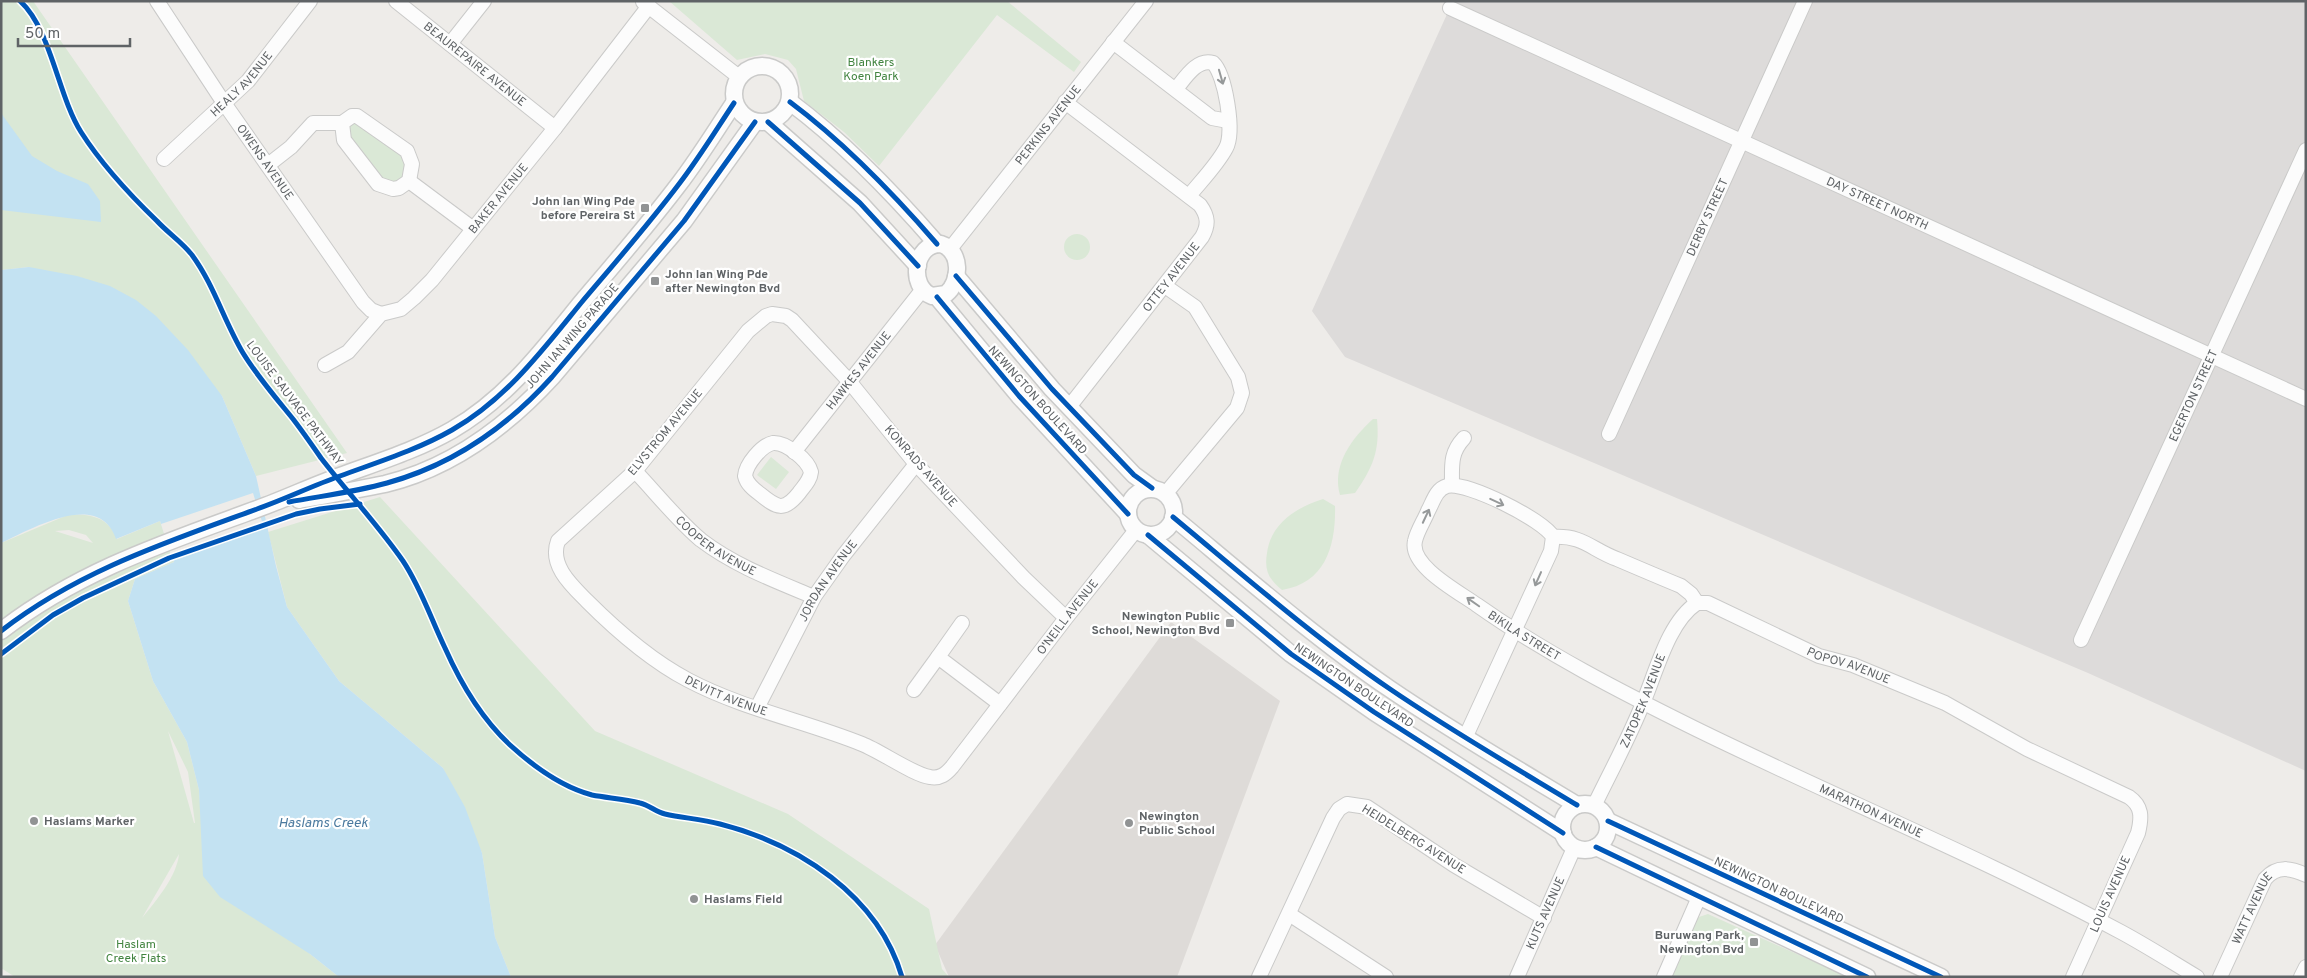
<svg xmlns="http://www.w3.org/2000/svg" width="2307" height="978" viewBox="0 0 2307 978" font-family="Overpass,sans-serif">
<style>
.industrial{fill:#dddbda}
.education{fill:#dedbd8}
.green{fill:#dae8d6;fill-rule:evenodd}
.water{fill:#c3e2f2}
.pier{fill:#eeece9}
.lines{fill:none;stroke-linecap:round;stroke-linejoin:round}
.minor-casing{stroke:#cacac9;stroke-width:16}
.tertiary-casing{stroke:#cacac9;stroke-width:19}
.minor{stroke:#fcfcfc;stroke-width:14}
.tertiary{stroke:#fcfcfc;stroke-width:16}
.cycleway-casing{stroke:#fff;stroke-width:8}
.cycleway{stroke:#0057b8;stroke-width:5}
.oneway{stroke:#96999a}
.poi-dot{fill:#919394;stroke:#fff;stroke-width:2}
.labels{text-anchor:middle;stroke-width:4.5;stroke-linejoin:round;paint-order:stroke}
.park-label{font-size:12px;fill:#428440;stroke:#fff}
.street-label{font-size:12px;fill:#5f6366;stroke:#fff}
.poi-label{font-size:12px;font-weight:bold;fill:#5f6366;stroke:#fff;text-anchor:start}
.water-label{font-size:14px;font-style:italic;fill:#4b7a9f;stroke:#fff}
</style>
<rect width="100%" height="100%" fill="#eeece9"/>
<polygon class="industrial" points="1453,1 2306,1 2306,771 2088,673 1345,357 1312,311"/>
<polygon class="education" points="1171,622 1280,701 1177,977 949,977 935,945"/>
<g class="green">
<polygon points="1,1 33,1 347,453 256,476 222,396 29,267 1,270"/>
<polygon points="669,1 1007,1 1081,62 1074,72 997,15 879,166 844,132 804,101 796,69 788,60 765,54 737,60"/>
<polygon points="359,121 405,158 409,173 400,185 383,182 348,134 348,127 352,124"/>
<circle cx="1077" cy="247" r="13"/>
<path d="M1373 419H1377C1380 451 1373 467 1355 493L1340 495C1331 465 1353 437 1373 419Z"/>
<polygon points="771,457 789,472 776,489 757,475"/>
<polygon points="380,497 595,731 788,814 929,909 942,969 949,977 511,977 495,937 482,853 443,768 339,681 287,607 268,532"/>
<path d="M1323 499 1335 506C1336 545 1326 583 1282 590 1269 579 1264 571 1267 553 1271 523 1297 507 1323 499Z"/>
<path d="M70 514C91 515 108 516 117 539L160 521 174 562 135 579 128 601 153 681 187 742 199 790 202 828 310 954 339 977H15L1 968V543ZM69 530 86 535 93 543 55 531ZM168 731 188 772 195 823H194ZM179 854C177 876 156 901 142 918Z"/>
<polygon points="1708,914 1848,977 1670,977 1696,918"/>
</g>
<g class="water">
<polygon points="1,113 32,156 57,171 88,184 100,201 101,222 1,210"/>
<path d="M29 267 77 276 110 286 136 300 156 316 188 350 222 396 256 476 276 566 287 607 339 681 443 768 465 807 482 853 495 937 511 977H339L310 954 220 897 203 876 199 790 187 742 153 681 128 601 135 579 174 562 160 521 116 539C99 489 32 529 1 543V270Z"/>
</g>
<polygon class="pier" points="253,493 264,528 172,559 161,524"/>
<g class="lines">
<g class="minor-casing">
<g id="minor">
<path id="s1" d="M157 1 224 103 363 302 371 310 381 314"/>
<path id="s2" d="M396 1 555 128"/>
<polyline points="643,2 739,77"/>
<path id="s3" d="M1450 8 2306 399"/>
<polyline points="1113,42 1212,118 1228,121"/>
<polyline points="450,44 484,1"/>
<path d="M1176 89C1185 78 1197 58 1213 63 1225 74 1235 132 1226 148 1217 165 1201 181 1189 196"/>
<path d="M1065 102 1200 205C1208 216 1209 225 1202 237L1069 407"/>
<polygon points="352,116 357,116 407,151 412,164 409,181 399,188 393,189 378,184 344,140 342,123"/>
<path id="s4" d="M164 159 248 81 310 1"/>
<polyline points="268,165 291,147 313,123 342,123"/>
<polyline points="409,181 472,228"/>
<path id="s5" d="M950 249 1146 1"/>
<polyline points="1165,286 1195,307 1238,377 1242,393 1237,408 1166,493"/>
<path id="s6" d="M325 365 348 352 381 314 401 309 414 298 432 280 555 128 649 6"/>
<path id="s7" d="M1609 434 1805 1"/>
<path d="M773 443C786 442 808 460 811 472 810 481 804 486 799 493 784 512 777 508 760 494 753 489 747 484 745 476 746 464 762 445 773 443Z"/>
<path id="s8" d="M794 452 923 289"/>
<path id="s9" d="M635 471C656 493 678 521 701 540 735 566 776 581 814 597"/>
<path d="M1452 485C1452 465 1450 453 1464 438"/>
<path d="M1553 537C1583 535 1592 550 1617 559 1638 568 1659 577 1681 586L1691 594 1697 603"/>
<path id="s10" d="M1697 603H1708L1819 656 1853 665 1945 703 2027 749 2129 797C2142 806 2142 817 2138 833L2073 977"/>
<path id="s11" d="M1066 618 1024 578 916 464 849 381 792 320 786 316 772 314 766 316 748 331 635 471 558 541C549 565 571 585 587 601 617 631 650 660 688 680 743 709 805 721 862 744 880 751 914 775 930 777 940 779 946 774 952 767L1066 618 1136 530"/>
<polyline points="962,623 938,657 1000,704"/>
<path id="s12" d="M2081 640 2306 150"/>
<polyline points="914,690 938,657"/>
<path id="s13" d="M757 708 814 597 843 556 916 464"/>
<path id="s14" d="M1465 738 1551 551 1553 537C1544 520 1466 481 1447 486 1436 489 1433 502 1428 511 1424 521 1417 531 1415 541 1409 566 1459 592 1477 605 1545 653 1621 692 1696 729 1837 798 1983 858 2121 932 2147 946 2172 962 2197 977"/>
<path id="s15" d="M1595 804C1611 771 1629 738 1643 703 1656 673 1668 622 1697 603"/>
<polyline points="1289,914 1386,977"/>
<polyline points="1259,977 1333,818 1339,809 1347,804 1367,807 1454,865 1544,918"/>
<path id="s16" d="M1517 977 1574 848"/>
<polyline points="1664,977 1699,897"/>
<path id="s17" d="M2220 977 2265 879C2277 865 2291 868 2306 875"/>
<polyline points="2301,977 2306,967"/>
</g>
</g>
<g class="tertiary-casing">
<g id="tertiary">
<circle cx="762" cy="94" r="28"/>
<path d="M790 102C845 143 892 192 937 244"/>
<polyline points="768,122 860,203 918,266"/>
<path d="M941 244C962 251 961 282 946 294L932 296C908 287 914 243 941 244Z"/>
<polyline points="956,276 1052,389 1134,475 1152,488"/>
<polyline points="937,297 1019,396 1128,514"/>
<circle cx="1151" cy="512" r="23"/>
<path d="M299 500C327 495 356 490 385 484 451 468 507 426 552 377L684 221 755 122"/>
<path d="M1173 517C1243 575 1315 638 1390 689 1450 730 1514 767 1577 805"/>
<polyline points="1148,535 1291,654 1374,712 1563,833"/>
<path d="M1 631C78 571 167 542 257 509 285 499 312 486 340 476 378 462 417 450 452 430 506 399 542 351 581 303 614 264 648 225 679 184 699 158 716 130 734 103"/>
<circle cx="1585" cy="827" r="23"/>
<polyline points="1608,821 1941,977"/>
<polyline points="1596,847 1867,977"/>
</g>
</g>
<use href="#minor" class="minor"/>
<use href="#tertiary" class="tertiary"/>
<g class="cycleway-casing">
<g id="cycleway">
<path d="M20 1C51 29 58 96 81 132 102 165 129 194 157 221 168 233 182 242 192 255 214 285 224 321 243 353 257 376 276 398 293 419 303 432 312 445 321 458 348 493 378 525 403 561 421 588 431 619 445 648 461 684 481 718 510 745 533 766 562 787 592 795 608 798 624 799 640 803 649 805 656 812 665 814 683 818 701 819 720 824 798 844 878 895 902 977"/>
<path d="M790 102C845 143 892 192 937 244"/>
<polyline points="768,122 860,203 918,266"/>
<polyline points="956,276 1052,389 1134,475 1152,488"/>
<polyline points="937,297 1019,396 1128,514"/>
<path d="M289 502C321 496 355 492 387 483 452 465 507 427 552 377L684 221 755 122"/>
<path d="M1173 517C1243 575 1315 638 1390 689 1450 730 1514 767 1577 805"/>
<polyline points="1148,535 1291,654 1374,712 1563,833"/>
<path d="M1 631C78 571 167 542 257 509 285 499 312 486 340 476 378 462 417 450 452 430 506 399 542 351 581 303 614 264 648 225 679 184 699 158 716 130 734 103"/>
<polyline points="1,654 53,615 83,598 169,558 296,514 320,509 360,504"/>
<polyline points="1608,821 1941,977"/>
<polyline points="1596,847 1867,977"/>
</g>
</g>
<use href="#cycleway" class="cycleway"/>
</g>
<defs><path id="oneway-shaft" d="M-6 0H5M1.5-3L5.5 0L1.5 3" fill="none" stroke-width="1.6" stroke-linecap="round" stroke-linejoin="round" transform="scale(1.25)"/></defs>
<g class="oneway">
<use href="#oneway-shaft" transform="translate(1221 77) rotate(74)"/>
<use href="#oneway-shaft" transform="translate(1497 502) rotate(25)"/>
<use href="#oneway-shaft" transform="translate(1426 516) rotate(-65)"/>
<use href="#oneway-shaft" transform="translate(1538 579) rotate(114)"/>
<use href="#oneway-shaft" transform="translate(1473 602) rotate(-145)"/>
</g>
<g class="poi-dot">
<rect x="640" y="203" width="10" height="10" rx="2.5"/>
<rect x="650" y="276" width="10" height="10" rx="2.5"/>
<rect x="1225" y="618" width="10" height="10" rx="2.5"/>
<circle cx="34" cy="821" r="5"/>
<circle cx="1129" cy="823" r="5"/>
<circle cx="694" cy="899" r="5"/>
<rect x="1749" y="937" width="10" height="10" rx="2.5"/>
</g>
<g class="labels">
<g class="park-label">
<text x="871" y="66">Blankers<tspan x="871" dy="14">Koen Park</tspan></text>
<text x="136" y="948">Haslam<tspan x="136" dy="14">Creek Flats</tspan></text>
</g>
<g class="street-label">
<text dy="4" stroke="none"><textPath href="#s2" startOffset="101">BEAUREPAIRE AVENUE</textPath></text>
<text dy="4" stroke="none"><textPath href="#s4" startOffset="108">HEALY AVENUE</textPath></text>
<text dy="4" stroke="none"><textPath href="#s5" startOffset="158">PERKINS AVENUE</textPath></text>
<text dy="4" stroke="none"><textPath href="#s1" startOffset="194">OWENS AVENUE</textPath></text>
<text dy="4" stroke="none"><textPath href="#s6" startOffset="245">BAKER AVENUE</textPath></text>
<text dy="4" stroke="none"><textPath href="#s3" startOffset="470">DAY STREET NORTH</textPath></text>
<text dy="4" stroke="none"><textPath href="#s7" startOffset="238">DERBY STREET</textPath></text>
<text transform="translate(1171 277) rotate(-52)" y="4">OTTEY AVENUE</text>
<text transform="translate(572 336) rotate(-49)" y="4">JOHN IAN WING PARADE</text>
<text dy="4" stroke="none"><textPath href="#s8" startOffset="104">HAWKES AVENUE</textPath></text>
<text dy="4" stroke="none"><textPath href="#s12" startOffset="269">EGERTON STREET</textPath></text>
<text transform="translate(1038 400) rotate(48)" y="4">NEWINGTON BOULEVARD</text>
<text transform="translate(295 403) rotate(53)" y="4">LOUISE SAUVAGE PATHWAY</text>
<text transform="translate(665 432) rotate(-50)" y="4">ELVSTROM AVENUE</text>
<text transform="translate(921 466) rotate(49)" y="4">KONRADS AVENUE</text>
<text dy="4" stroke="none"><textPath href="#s9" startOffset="111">COOPER AVENUE</textPath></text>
<text dy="4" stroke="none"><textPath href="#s13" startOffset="146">JORDAN AVENUE</textPath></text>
<text dy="4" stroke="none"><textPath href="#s11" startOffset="1416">O'NEILL AVENUE</textPath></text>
<text dy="4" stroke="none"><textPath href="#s14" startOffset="555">BIKILA STREET</textPath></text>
<text dy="4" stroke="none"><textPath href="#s10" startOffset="165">POPOV AVENUE</textPath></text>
<text transform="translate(1354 685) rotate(34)" y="4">NEWINGTON BOULEVARD</text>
<text dy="4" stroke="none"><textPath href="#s11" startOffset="981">DEVITT AVENUE</textPath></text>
<text dy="4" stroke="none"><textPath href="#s15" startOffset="114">ZATOPEK AVENUE</textPath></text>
<text dy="4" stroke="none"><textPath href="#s14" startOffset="944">MARATHON AVENUE</textPath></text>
<text transform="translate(1414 839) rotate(32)" y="4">HEIDELBERG AVENUE</text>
<text transform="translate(1779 890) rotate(25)" y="4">NEWINGTON BOULEVARD</text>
<text transform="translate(2110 894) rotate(-66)" y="4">LOUIS AVENUE</text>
<text dy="4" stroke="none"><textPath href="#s17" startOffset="76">WATT AVENUE</textPath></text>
<text dy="4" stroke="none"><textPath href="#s16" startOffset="70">KUTS AVENUE</textPath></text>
</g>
<g class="poi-label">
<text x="635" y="205" text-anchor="end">John Ian Wing Pde<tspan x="635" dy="14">before Pereira St</tspan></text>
<text x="665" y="278">John Ian Wing Pde<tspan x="665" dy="14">after Newington Bvd</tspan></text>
<text x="1220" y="620" text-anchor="end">Newington Public<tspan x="1220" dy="14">School, Newington Bvd</tspan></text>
<text x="1139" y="820">Newington<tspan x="1139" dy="14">Public School</tspan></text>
<text x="44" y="825">Haslams Marker</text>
<text x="704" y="903">Haslams Field</text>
<text x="1744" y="939" text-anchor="end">Buruwang Park,<tspan x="1744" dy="14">Newington Bvd</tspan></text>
</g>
<g class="water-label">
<text x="323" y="827">Haslams Creek</text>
</g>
</g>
<rect width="2307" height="978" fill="none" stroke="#5f6366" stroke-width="5"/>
<path d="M18 38v8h112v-8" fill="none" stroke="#5f6366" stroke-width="2.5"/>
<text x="25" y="38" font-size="15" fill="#5f6366" stroke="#ffffff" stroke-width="4" paint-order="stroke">50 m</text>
</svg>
